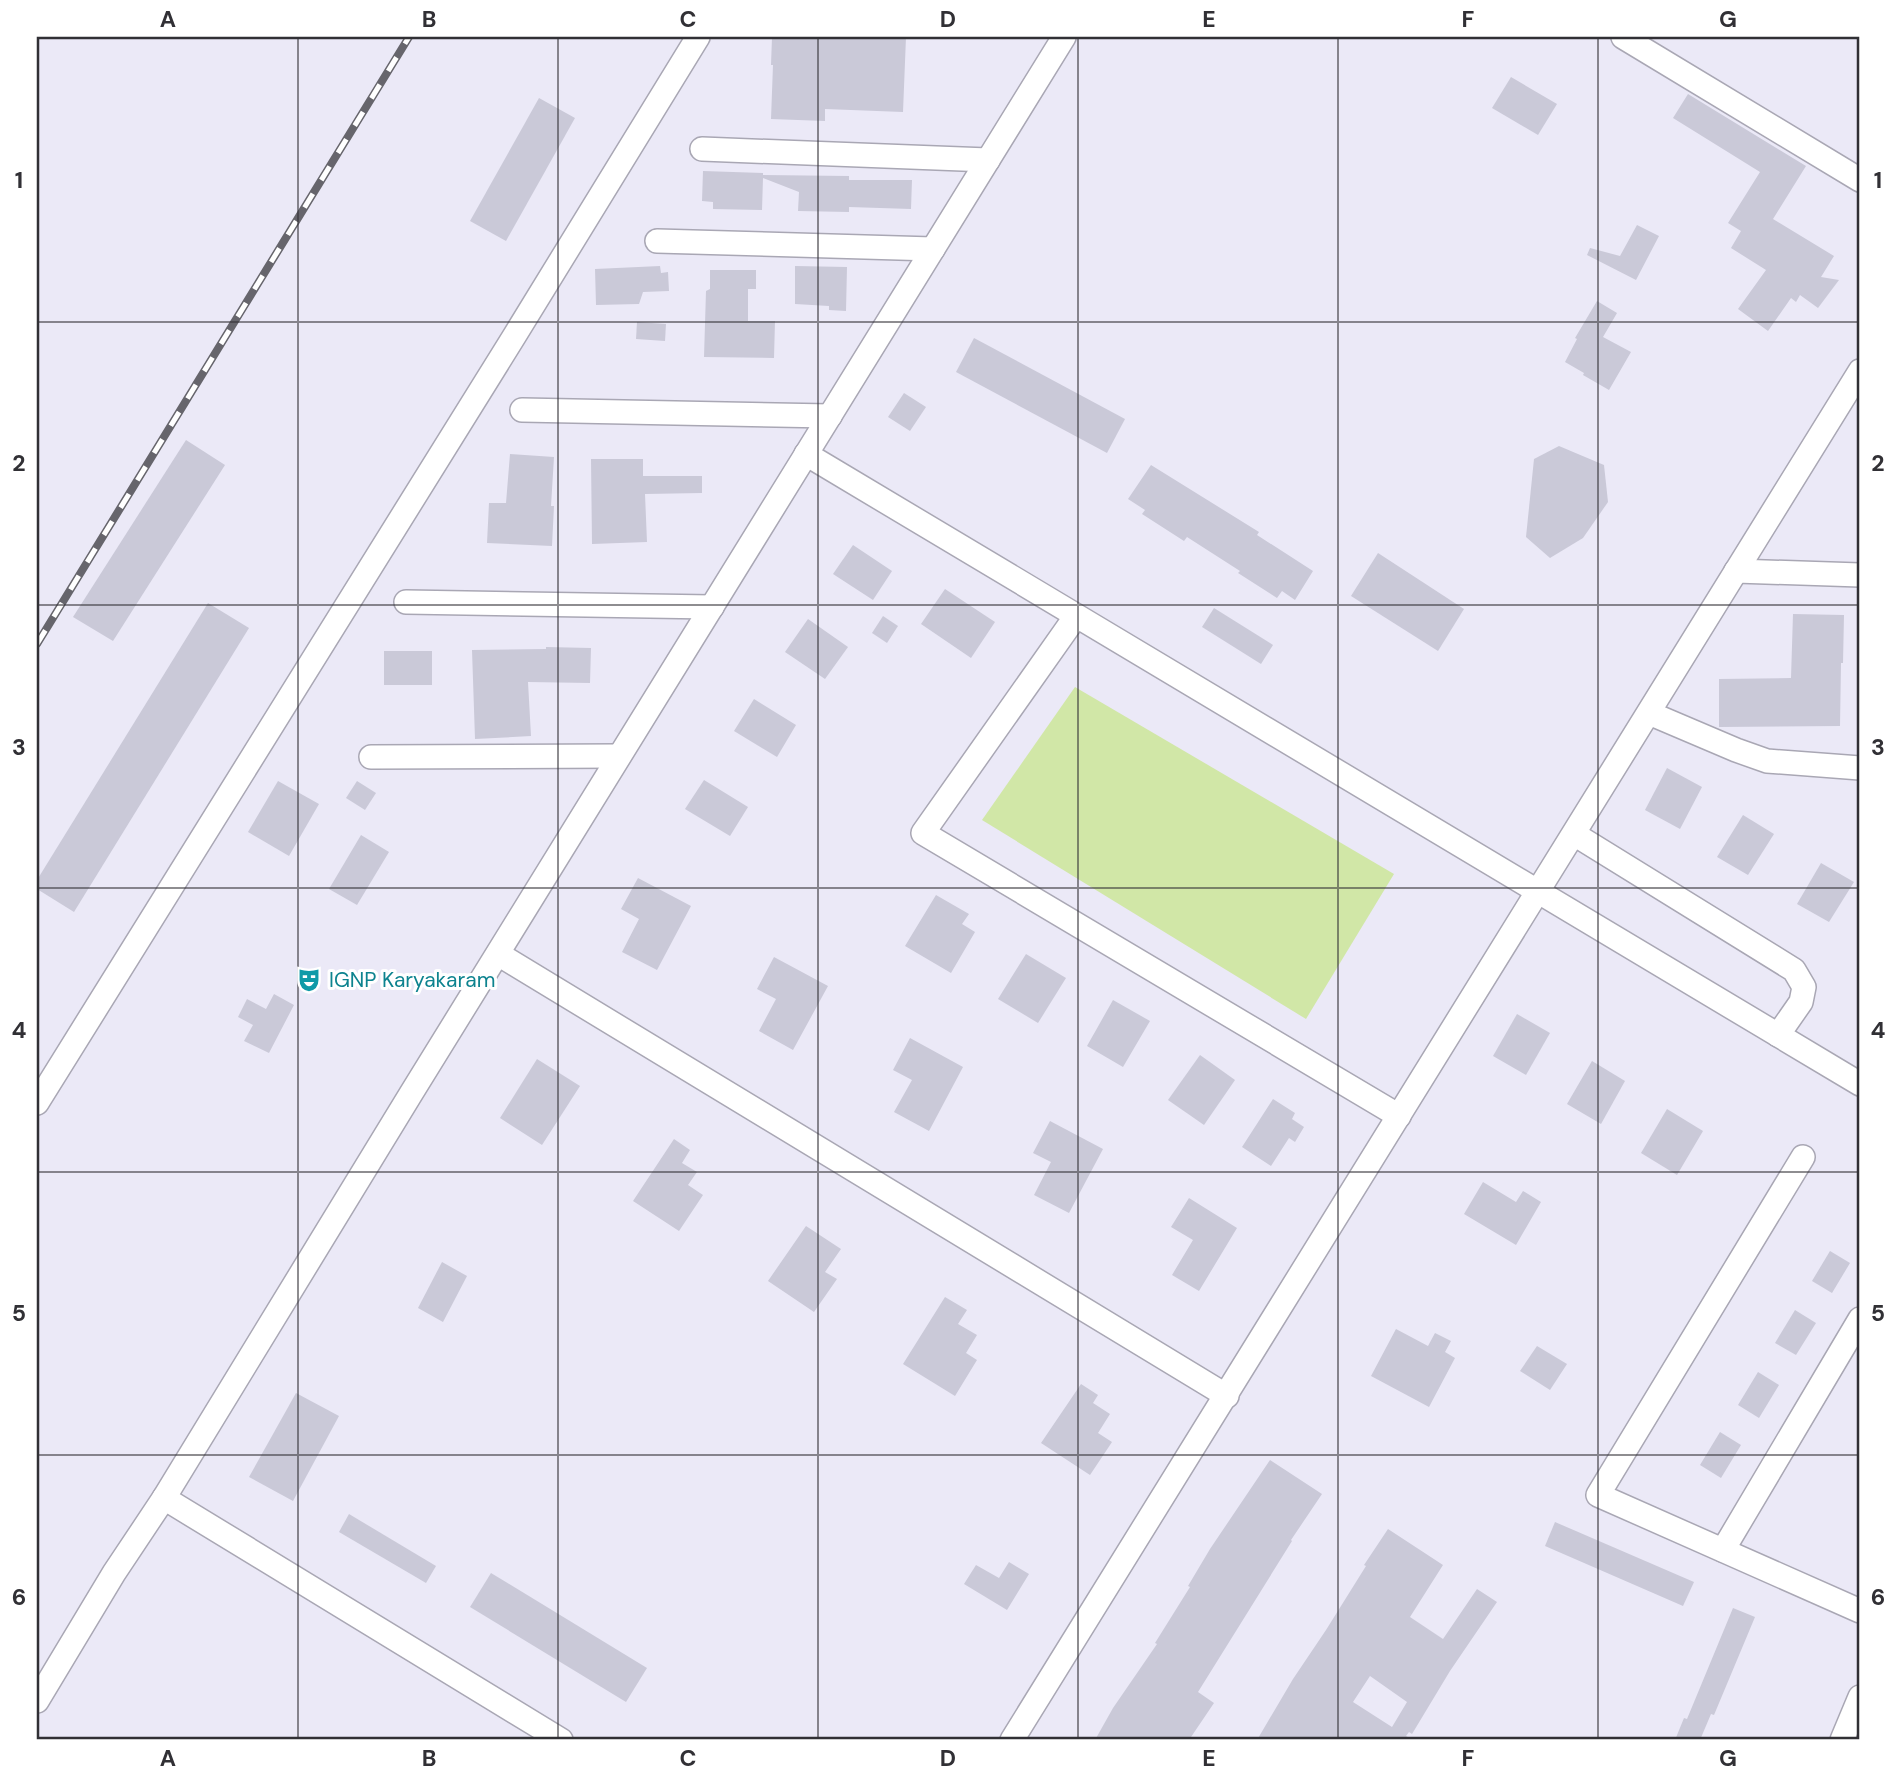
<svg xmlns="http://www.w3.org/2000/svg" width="1897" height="1777" viewBox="0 0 1897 1777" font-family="'DM Sans',sans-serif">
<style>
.green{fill:#d1e7a7}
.building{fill:#cac9d8;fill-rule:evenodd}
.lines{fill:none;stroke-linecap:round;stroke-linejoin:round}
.minor-casing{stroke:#a9a7b4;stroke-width:26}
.minor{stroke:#fff;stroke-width:23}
.rail-casing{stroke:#66656c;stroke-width:8}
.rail{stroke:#fff;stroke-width:5;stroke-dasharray:16;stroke-linecap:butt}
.grid{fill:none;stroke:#313035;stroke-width:2;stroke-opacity:0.55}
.labels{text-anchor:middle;stroke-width:6;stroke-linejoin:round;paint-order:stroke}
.culture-label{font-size:21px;fill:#0d838f;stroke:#fff;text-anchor:start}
.neatline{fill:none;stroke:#313035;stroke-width:2.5}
.grid-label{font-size:23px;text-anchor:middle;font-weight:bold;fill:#313035}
</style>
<rect width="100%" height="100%" fill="#ebe9f7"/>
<polygon class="green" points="1075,687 1394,874 1306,1019 982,820"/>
<g class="building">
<polygon points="772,37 906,37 903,112 825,109 825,121 771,119 773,65 771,65"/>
<polygon points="1511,77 1557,104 1538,135 1492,108"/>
<polygon points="1688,94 1806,166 1773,219 1834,256 1821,277 1839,280 1818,308 1800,295 1796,302 1791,298 1768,331 1738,309 1766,270 1731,248 1741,231 1728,223 1760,172 1673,118"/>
<polygon points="539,98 575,118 506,241 470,221"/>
<polygon points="703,171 763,173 763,175 849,176 849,180 912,180 911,209 849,207 849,212 798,211 799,192 763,178 762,210 713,209 713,202 702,201"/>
<polygon points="1637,225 1659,236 1636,280 1587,255 1590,248 1620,256"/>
<polygon points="660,266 661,273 668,272 669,291 643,292 639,304 596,305 595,269"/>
<polygon points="795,266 847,267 846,311 829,310 829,306 795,304"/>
<polygon points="710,270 756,270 756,289 748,289 748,321 775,321 774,358 704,357 706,291 710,289"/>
<polygon points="1597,301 1617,313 1603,337 1631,352 1609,390 1583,375 1584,373 1565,362 1577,339 1575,338"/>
<polygon points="637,322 666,324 665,341 636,339"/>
<polygon points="974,338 1125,419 1107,453 956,372"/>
<polygon points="904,393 926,407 910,431 888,417"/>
<polygon points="186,440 225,465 113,641 73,617"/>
<polygon points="1559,446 1604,465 1608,502 1583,538 1550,558 1526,537 1534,459"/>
<polygon points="510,454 554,457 551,506 554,506 552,546 487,543 489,503 506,503"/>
<polygon points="591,459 643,459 643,476 702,476 702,493 645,494 647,542 592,544"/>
<polygon points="1151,465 1259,532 1257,535 1313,571 1295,600 1282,591 1277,598 1238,573 1240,571 1187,537 1184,541 1142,514 1145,510 1128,499"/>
<polygon points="853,545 892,571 873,600 833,574"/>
<polygon points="1378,553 1464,609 1438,651 1351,596"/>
<polygon points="945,589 995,622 971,658 921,624"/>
<polygon points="208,603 249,628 74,912 37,889 37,880"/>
<polygon points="1214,608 1273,645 1261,664 1202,627"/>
<polygon points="1793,614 1844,615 1843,663 1841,663 1840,726 1719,727 1719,679 1791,678"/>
<polygon points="883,616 898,626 887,643 872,633"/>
<polygon points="808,619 848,647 825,679 785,652"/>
<polygon points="546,647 591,648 590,683 528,682 531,736 475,739 472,650 546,649"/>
<rect x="384" y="651" width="48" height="34"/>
<polygon points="754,699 796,725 777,757 734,731"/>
<polygon points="1667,768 1702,787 1680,829 1645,810"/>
<polygon points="704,780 748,807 730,836 685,809"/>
<polygon points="278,781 319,804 289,856 248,832"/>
<polygon points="357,781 376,793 365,810 346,798"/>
<polygon points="1743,815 1774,834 1748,875 1717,857"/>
<polygon points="361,835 389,852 357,905 329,889"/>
<polygon points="1821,863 1854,882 1829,922 1797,904"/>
<polygon points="638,878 691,906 657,970 622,952 639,919 621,909"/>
<polygon points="936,895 969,914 962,924 975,932 951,973 905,946"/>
<polygon points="1026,954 1066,978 1038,1023 998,999"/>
<polygon points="774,957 828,986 793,1050 759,1031 776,999 757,989"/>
<polygon points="274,994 294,1005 269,1053 244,1041 253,1025 238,1017 247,999 266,1009"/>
<polygon points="1113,1000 1150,1021 1123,1067 1087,1046"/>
<polygon points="1517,1014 1550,1033 1526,1075 1493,1056"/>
<polygon points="910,1038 963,1067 929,1131 894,1112 912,1080 893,1070"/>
<polygon points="1200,1055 1235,1080 1204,1125 1168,1100"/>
<polygon points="537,1059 580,1086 542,1145 500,1118"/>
<polygon points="1592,1061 1625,1081 1601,1124 1567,1104"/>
<polygon points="1273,1099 1295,1113 1292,1119 1304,1127 1295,1142 1289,1138 1271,1166 1242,1147"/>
<polygon points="1667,1109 1703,1131 1677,1175 1641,1153"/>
<polygon points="1050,1121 1103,1149 1069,1213 1034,1195 1051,1162 1033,1153"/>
<polygon points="674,1139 690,1150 682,1163 697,1172 688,1185 703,1195 679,1231 633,1201"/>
<polygon points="1483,1182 1516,1202 1523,1191 1541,1202 1516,1245 1464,1214"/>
<polygon points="1189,1198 1237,1228 1199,1291 1172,1275 1193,1240 1171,1227"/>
<polygon points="806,1226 841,1249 825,1272 837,1279 814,1312 768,1281"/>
<polygon points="1830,1251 1850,1263 1832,1293 1812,1281"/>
<polygon points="442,1262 467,1276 443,1322 418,1308"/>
<polygon points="945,1297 967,1310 958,1324 977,1335 966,1353 977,1360 955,1396 903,1364"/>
<polygon points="1795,1310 1816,1323 1796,1355 1775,1343"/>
<polygon points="1396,1329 1428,1346 1435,1333 1451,1341 1445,1352 1455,1358 1429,1407 1371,1376"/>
<polygon points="1537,1346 1567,1364 1550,1390 1520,1371"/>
<polygon points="1758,1372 1779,1385 1759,1418 1738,1405"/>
<polygon points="1081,1384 1098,1395 1093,1403 1110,1414 1098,1433 1112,1442 1090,1475 1041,1443"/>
<polygon points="296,1393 339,1416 293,1501 249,1477"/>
<polygon points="1720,1432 1741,1445 1721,1478 1700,1465"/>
<polygon points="1270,1460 1322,1494 1291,1540 1292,1541 1198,1692 1214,1703 1189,1740 1095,1740 1113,1708 1157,1644 1155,1643 1190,1587 1188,1586 1210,1549"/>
<polygon points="349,1514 436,1566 426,1583 339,1532"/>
<polygon points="1555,1522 1694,1582 1683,1606 1545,1546"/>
<path d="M1388 1529 1443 1565 1410 1617 1443 1639 1477 1589 1497 1602 1450 1671 1412 1734 1409 1732 1406 1736 1413 1740H1257L1293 1679 1326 1630 1366 1566 1364 1565ZM1370 1676 1407 1702 1392 1727 1353 1702Z"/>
<polygon points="1009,1562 1029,1574 1007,1610 964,1584 976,1565 999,1578"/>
<polygon points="491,1573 647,1668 626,1702 470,1607"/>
<polygon points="1733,1608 1755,1617 1714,1715 1711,1714 1700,1740 1675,1740 1684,1718 1687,1719"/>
</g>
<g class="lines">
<g class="minor-casing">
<g id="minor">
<polyline points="1623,37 1860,180"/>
<polyline points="702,149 988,160"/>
<polyline points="657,241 933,249"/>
<polyline points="522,410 830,416"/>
<polyline points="806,454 1860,1084"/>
<polyline points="1736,571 1860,575"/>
<polyline points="406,602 712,607"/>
<polyline points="1076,616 923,833 1399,1116"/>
<polyline points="1649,713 1736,750 1767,761 1860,768"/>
<polyline points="371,757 619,756"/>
<polyline points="1574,834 1794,970 1804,987 1801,1002 1778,1035"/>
<polyline points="498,954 1227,1396"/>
<polyline points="37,1103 515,335 698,37"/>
<polyline points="1803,1157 1598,1495 1860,1611"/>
<polyline points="164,1498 561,1740"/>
<polyline points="1723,1550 1860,1319"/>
<polyline points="37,1701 114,1573 164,1498 412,1092 1064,37"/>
<polyline points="1012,1740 1860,371"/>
<polyline points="1842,1740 1860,1697"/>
</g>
</g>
<use href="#minor" class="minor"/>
<g class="rail-casing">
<polyline id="rail" points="37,644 409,37"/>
</g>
<use href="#rail" class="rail"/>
</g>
<path class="grid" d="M298 37V1740M558 37V1740M818 37V1740M1078 37V1740M1338 37V1740M1598 37V1740M37 322H1860M37 605H1860M37 888H1860M37 1172H1860M37 1455H1860"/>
<defs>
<g id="theatre-bare" transform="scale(1.89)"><path d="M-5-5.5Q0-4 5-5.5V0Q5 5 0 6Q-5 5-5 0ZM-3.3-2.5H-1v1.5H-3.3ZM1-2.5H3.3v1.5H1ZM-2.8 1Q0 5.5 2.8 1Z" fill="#0f9aa8" stroke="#fff" stroke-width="2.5" paint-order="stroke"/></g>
</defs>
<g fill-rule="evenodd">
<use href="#theatre-bare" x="309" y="980"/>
</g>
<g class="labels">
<g class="culture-label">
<text x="329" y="987">IGNP Karyakaram</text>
</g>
</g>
<rect width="1897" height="1777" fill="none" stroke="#ffffff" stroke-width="77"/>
<rect x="38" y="38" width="1820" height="1700" class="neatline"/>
<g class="grid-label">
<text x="168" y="27">A</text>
<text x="429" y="27">B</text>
<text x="688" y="27">C</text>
<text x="948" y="27">D</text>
<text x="1209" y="27">E</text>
<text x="1468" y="27">F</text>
<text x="1728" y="27">G</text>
<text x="19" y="188">1</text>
<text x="1878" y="188">1</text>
<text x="19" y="471">2</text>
<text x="1878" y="471">2</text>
<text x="19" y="755">3</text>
<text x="1878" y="755">3</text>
<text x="19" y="1038">4</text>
<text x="1878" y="1038">4</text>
<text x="19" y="1321">5</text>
<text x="1878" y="1321">5</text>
<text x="19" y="1605">6</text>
<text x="1878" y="1605">6</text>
<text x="168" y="1766">A</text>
<text x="429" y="1766">B</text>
<text x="688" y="1766">C</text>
<text x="948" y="1766">D</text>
<text x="1209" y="1766">E</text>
<text x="1468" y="1766">F</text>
<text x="1728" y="1766">G</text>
</g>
</svg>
